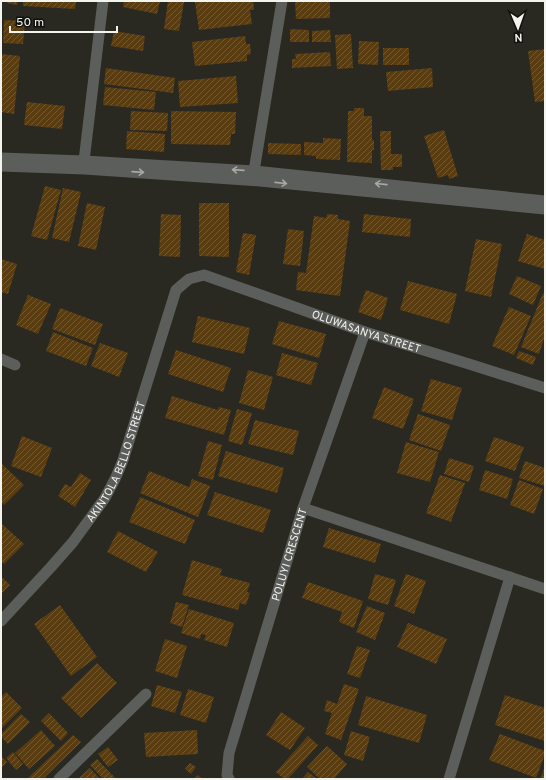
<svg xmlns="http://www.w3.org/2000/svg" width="546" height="780" viewBox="0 0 546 780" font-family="Overpass,sans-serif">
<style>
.building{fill:url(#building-hatch)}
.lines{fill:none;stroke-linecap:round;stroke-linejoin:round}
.minor{stroke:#5c5e5b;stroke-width:11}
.tertiary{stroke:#5c5e5b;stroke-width:11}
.oneway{stroke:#a8a9a5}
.labels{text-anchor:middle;stroke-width:3;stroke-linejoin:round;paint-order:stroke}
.street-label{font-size:11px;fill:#f4f4ef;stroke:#11110e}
</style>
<defs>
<pattern id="building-hatch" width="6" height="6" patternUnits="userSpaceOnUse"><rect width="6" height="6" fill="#5a3c11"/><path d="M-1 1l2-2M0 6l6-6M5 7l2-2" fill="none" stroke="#725934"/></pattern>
</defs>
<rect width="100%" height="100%" fill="#292922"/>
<g class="building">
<polygon points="7,1 18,1 17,5 7,3"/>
<polygon points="23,1 76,1 75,9 23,6"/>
<polygon points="124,1 160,1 157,14 123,7"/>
<polygon points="168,1 184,2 179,31 164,29"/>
<polygon points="207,1 253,1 254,10 250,10 252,24 199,30 195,2"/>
<polygon points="295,1 330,1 330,18 296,19"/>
<polygon points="4,20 25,21 23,44 3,43"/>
<polygon points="290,29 309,30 309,42 290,42"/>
<polygon points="330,30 331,42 312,42 312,31"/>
<polygon points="114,31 145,36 143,51 111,46"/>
<polygon points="351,34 353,68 337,69 335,35"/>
<polygon points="245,36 246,44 250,44 251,54 247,55 247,61 195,66 192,42"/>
<polygon points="359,41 379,42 378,65 358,64"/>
<rect x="383" y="48" width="26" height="17"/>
<polygon points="545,49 545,101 535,102 528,51"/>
<polygon points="330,52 331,66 292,68 292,59 296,59 295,54"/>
<polygon points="1,54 20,56 14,114 1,112"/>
<polygon points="106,68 175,78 173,93 104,84"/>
<polygon points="432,68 433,87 388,91 386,72"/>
<polygon points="236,76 238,103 180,107 178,81"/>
<polygon points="105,87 156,92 154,110 103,105"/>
<polygon points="27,102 65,106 62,129 24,125"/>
<polygon points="354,108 364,108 364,116 372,116 372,140 374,140 374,150 372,150 372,163 347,162 348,111 354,111"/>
<polygon points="131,111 168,113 167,131 130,130"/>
<polygon points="171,111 236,112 235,134 231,134 230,145 171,144"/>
<polygon points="444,130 458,176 449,179 448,175 438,178 424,136"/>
<polygon points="127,131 165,134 164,152 126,149"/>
<polygon points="380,131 391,131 391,154 402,154 402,167 393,167 393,170 381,170"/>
<polygon points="323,138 341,139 340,160 316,159 316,156 304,155 304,142 323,143"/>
<polygon points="268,143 301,144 301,155 268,154"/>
<polygon points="45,186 61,190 47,240 31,236"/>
<polygon points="63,188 81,192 69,242 52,238"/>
<polygon points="87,203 105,207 96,250 78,246"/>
<polygon points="199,203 229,203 229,257 199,256"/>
<polygon points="161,214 181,215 180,257 159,256"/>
<polygon points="327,214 338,215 338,219 350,221 340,296 296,290 298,272 306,273 314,216 326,218"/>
<polygon points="364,214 411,219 410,237 362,232"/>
<polygon points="288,229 304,231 300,266 283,264"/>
<polygon points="243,233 256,235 249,275 236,272"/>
<polygon points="527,234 545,240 545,269 518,261"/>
<polygon points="476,239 502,244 491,297 465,291"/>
<polygon points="1,259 17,264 8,294 1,292"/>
<polygon points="517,276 541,286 533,305 509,294"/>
<polygon points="408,281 457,294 449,324 400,310"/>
<polygon points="366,290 388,298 381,320 358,312"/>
<polygon points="543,293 545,294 545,335 539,354 521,347"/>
<polygon points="28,295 51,304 38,334 16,325"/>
<polygon points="509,307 531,316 514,355 492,346"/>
<polygon points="60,308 103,324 95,345 52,329"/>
<polygon points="198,316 250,328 244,354 192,342"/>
<polygon points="279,321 326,334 319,358 272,344"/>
<polygon points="53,332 93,348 86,366 46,351"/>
<polygon points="100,343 128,353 119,377 91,366"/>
<polygon points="176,350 231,368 223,392 168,374"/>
<polygon points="519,351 536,357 533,365 516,358"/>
<polygon points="282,353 318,363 311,385 276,375"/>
<polygon points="248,370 273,377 264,410 239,403"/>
<polygon points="431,379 462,388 452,420 421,411"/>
<polygon points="384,387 414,399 403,429 372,418"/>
<polygon points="172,396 218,410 219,407 231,410 224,435 165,418"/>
<polygon points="237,409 252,413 242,445 228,441"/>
<polygon points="418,414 450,425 441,451 409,440"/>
<polygon points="255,420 299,431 293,455 248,444"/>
<polygon points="22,436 52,448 41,477 11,466"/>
<polygon points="494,437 524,447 515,471 485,461"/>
<polygon points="208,441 222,445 213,480 198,476"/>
<polygon points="406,442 439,452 430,482 397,473"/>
<polygon points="226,451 284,468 277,493 218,476"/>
<polygon points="449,458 474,466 469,482 444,474"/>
<polygon points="525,461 545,468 545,486 519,478"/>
<polygon points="1,463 24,485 4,505 1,502"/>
<polygon points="485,470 513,479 507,499 479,490"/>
<polygon points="149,471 189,487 192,479 210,486 198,517 140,493"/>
<polygon points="80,473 91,480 75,507 58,496 65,484 71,487"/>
<polygon points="440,475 465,483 451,522 426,513"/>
<polygon points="519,480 543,489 534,514 510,505"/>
<polygon points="215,492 271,510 263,533 207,515"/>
<polygon points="140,497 195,520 185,544 129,522"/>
<polygon points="1,523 24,544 4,564 1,561"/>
<polygon points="329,528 381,544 375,563 323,547"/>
<polygon points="118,531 158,552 146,572 107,552"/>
<polygon points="192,560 222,569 220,575 250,583 247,592 250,593 246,605 240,603 238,610 182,595"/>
<polygon points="375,574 396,580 388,605 368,599"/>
<polygon points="406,574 426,581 414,614 394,606"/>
<polygon points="3,578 10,585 1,594 1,579"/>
<polygon points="308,582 363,601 354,628 339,622 342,612 302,598"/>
<polygon points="176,602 189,605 182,627 170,623"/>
<polygon points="60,605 97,657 71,676 34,624"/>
<polygon points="367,606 385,613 375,640 356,632"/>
<polygon points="189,609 234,623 227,647 204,640 206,635 201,634 200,639 181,633"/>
<polygon points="408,623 447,639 436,664 397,647"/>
<polygon points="165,639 187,646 177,678 155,671"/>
<polygon points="357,646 370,650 360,678 347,674"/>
<polygon points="97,663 117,683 81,718 61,698"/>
<polygon points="344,684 359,689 341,740 325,734 332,713 324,711 327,700 337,704"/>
<polygon points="157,685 182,692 175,713 151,706"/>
<polygon points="188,689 214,697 206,723 180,715"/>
<polygon points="6,692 22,708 1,729 1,697"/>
<polygon points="505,695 545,708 545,741 495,725"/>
<polygon points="366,696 427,715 419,743 358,725"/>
<polygon points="281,712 305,728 290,750 266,735"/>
<polygon points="49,713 68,733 61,741 41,721"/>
<polygon points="21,714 30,722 8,744 1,737 1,734"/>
<polygon points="41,730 55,746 29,769 15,753"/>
<polygon points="197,730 198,754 146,757 144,733"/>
<polygon points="351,731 370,737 363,761 344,755"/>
<polygon points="500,734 545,751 545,754 536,778 489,760"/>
<polygon points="73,735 81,742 43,779 27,779"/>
<polygon points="308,736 318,745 288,779 284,779 276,772"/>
<polygon points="327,746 347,764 334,779 320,779 307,767"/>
<polygon points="108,747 118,760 108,767 98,754"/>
<polygon points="13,752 23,764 16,770 6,758"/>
<polygon points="1,756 7,762 1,768"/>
<polygon points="97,759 116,779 103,779 90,765"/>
<polygon points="190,763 196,767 191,774 185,769"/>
<polygon points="545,766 545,779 540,779"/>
<polygon points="90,768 100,779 78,779"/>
<polygon points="308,772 317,779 302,779"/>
<polygon points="198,775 202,779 193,779"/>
</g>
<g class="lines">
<g class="minor">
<polyline points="84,161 103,1"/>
<polyline points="254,171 282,1"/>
<polyline points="1,359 15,365"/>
<polyline points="303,508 545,589"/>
<path id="s1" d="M1 621 51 567 73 542 105 498 116 477 123 460 176 290 189 279 204 275 365 332 469 364 545 388"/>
<polyline points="59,779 146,694"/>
<path id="s2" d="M229 779 227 775 229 753 303 508 365 332"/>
<polyline points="449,779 510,577"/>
</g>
<g class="tertiary">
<polyline points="1,158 84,161 254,171 545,201"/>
<polyline points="1,166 85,169 260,181 545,209"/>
</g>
</g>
<defs><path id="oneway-shaft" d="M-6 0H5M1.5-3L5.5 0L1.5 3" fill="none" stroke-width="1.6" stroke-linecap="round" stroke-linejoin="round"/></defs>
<g class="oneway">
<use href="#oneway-shaft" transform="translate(238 170) rotate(-176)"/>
<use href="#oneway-shaft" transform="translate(138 172) rotate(4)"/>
<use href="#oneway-shaft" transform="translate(281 183) rotate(6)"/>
<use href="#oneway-shaft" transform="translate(381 184) rotate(-174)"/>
</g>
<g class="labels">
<g class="street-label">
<text dy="4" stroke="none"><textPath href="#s1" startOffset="586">OLUWASANYA STREET</textPath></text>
<text dy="4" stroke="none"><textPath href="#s1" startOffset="199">AKINTOLA BELLO STREET</textPath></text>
<text dy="4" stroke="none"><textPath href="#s2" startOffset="234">POLUYI CRESCENT</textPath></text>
</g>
</g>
<rect width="546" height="780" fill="none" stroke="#f4f4ef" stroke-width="4"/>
<g transform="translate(518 28) rotate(178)" stroke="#11110e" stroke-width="3" paint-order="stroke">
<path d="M0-3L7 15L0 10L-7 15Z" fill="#f4f4ef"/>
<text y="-6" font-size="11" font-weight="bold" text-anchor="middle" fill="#f4f4ef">N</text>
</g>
<path d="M10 26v6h107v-6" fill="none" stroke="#f4f4ef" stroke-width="2"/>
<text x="16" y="26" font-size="12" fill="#f4f4ef" stroke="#11110e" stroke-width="3" paint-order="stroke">50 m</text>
</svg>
